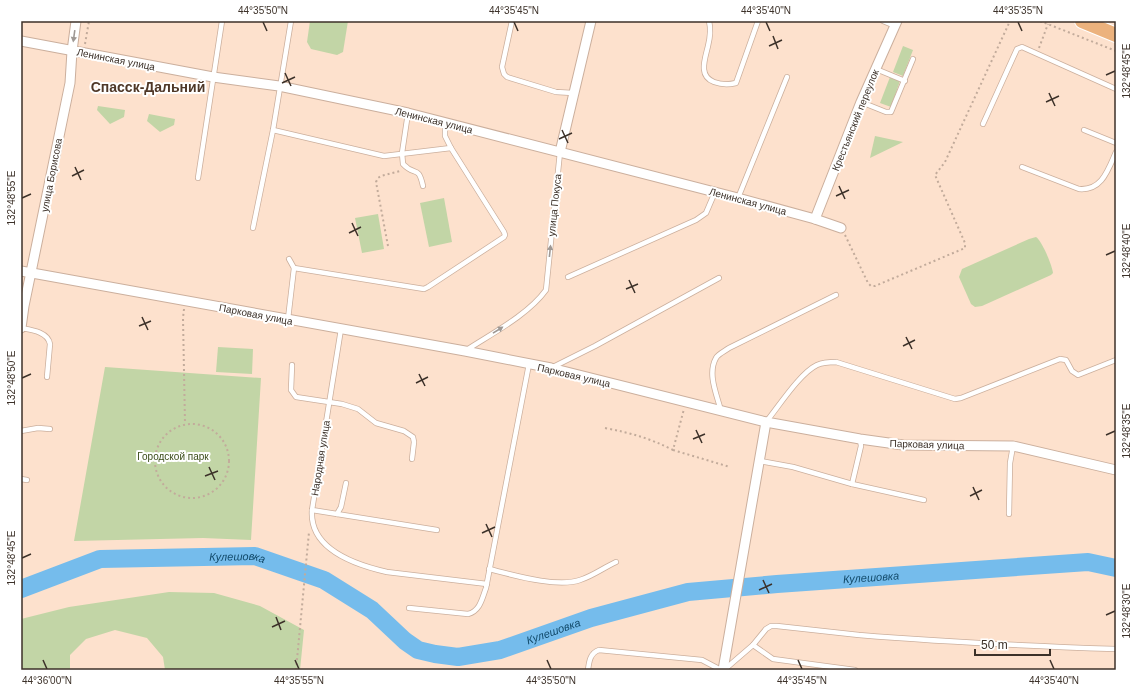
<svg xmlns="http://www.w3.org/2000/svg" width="1137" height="691" viewBox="0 0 1137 691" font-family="Helvetica,sans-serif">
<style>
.green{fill:#c2d5a6}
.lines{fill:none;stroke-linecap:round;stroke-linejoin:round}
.river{stroke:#75bcec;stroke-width:18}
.lane-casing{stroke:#cbaf9d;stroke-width:6}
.street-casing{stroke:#cbaf9d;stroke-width:11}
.primary-casing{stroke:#fff;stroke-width:16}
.path{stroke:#c2ab9b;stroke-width:2;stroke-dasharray:2 3;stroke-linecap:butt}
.lane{stroke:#fff;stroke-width:4.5}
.street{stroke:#fff;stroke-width:9}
.primary{stroke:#ecb27d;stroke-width:14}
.oneway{fill:#9e9894}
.ticks{fill:none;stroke:#3c3129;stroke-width:1.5}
.labels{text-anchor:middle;stroke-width:4;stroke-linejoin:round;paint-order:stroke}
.street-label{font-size:10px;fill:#3c3129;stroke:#fff}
.park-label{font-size:10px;fill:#394a17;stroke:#fff}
.water-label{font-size:11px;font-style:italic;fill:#124a6a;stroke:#fff}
.district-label{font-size:14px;font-weight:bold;fill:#4f3828;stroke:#fff}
.neatline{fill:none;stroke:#3c3129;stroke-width:1.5}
.ticks-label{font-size:10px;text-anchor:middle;fill:#3c3129}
</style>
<rect width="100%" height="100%" fill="#fde1cd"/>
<g class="green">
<polygon points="310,21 348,21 343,52 337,55 311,49 307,42"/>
<polygon points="903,46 913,50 903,76 893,72"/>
<polygon points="890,77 900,81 891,107 880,103"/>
<polygon points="98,106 125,110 124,117 110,124 97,110"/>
<polygon points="149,114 175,119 174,125 160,132 147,121"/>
<polygon points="875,136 903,142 870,158"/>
<polygon points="444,198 452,242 429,247 420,203"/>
<polygon points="378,214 384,249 362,253 355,218"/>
<path d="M1036 237C1042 241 1052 265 1053 273L1051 275 982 306 975 307 971 304 959 277 962 269 1029 239Z"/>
<polygon points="218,347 253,349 252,374 216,372"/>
<polygon points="105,367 261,378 251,540 203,538 74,541"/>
<polygon points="169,592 214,593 260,606 304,630 300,670 165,670 163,657 147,638 115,630 86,639 70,655 70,670 21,670 21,619 69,607"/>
</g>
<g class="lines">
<path class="river" id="s1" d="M21 589 100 559 255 556 324 580 372 610 405 641 418 650 435 654 458 657 500 650 591 618 688 592 777 584 1088 562 1116 568"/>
<g class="lane-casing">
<g id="lane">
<polyline points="512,21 502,67 504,74 507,77 556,92 573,93"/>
<path d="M709 21C711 29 710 38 708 46 705 59 698 76 714 82 722 85 728 85 736 83L758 21"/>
<polyline points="883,21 895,26"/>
<polyline points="876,69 905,81"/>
<polyline points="861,102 886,112 891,112 913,59"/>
<path d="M408 113 402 153 403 164C415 177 418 164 423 186"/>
<polyline points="983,124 1017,49 1022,47 1116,89"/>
<polyline points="273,130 384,156 451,148"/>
<polyline points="1084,130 1116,143"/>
<path d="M1022 167 1079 189C1102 191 1108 170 1116 152"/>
<polyline points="198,178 222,21"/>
<polyline points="738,198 787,77"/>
<polyline points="253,228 273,130 291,21"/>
<polyline points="294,268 424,289 428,287 504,237 505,235 504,232 451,148 445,136 445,122"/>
<polyline points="568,277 696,220 706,213 715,192"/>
<polyline points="288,319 294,268 289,259"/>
<path d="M21 328C32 330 48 332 50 344L47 377"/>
<polyline points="341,329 312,510 437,530"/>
<path d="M465 351C491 334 528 315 546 290L560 152"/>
<polyline points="292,365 291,390 296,397 342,404 358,409 376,423 404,431 413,437 414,442 412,459"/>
<polyline points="553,367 595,346 719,278"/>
<path d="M721 411C717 395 707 374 716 358 718 354 725 351 729 348L836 295"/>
<path d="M766 422C779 406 800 373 817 365 824 362 829 362 836 362L955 399 961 398 1060 359 1066 360 1072 371 1078 375 1116 360"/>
<polyline points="21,431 38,428 50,429"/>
<polyline points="760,461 793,467 852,484 924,500"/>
<polyline points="21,479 27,480"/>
<polyline points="852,484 861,446 860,439"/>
<path d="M312 510C309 549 356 565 387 572L487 584"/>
<polyline points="337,514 341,507 346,483"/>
<polyline points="1009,514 1010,463 1013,446"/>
<path d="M489 569C513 575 557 588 580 580 593 576 603 568 616 562"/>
<path d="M409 608 468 614C480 611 482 599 486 588L529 364"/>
<polyline points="753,645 773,659 855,670"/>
<path d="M588 670C589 662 590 653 599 650L702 660 721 670"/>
<path d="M724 670 753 645 766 629 771 626H777C804 629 832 632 859 635 944 642 1030 646 1116 649"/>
</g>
</g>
<g class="street-casing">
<g id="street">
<polyline points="21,41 213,77 279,86 408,113 738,198 815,219 841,228"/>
<polyline points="560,152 591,21"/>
<polyline points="815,219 861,102 897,21"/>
<polyline points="21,271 465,351 551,368 766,422 860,439 903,445 1013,446 1116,470"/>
<polyline points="21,328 24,306 70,83 72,51 76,21"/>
<polyline points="723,670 766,422"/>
</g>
</g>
<g class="primary-casing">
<polyline id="primary" points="1082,21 1116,35"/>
</g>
<g class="path">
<polyline points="1040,21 1116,51"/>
<polyline points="85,44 89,21"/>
<polyline points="1039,48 1048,24"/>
<polyline points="845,235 868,283 871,286 875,286 965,248 965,243 935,175 945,162 1010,21"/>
<polyline points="388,246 376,182 378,178 381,176 400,171"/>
<polyline points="184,309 183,318 185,424"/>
<circle cx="192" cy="461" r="37"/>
<path d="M605 428C631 433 649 438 673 450L684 409"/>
<polyline points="673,450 730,467"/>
<polyline points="296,670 309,532"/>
</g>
<use href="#lane" class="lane"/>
<use href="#street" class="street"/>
<use href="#primary" class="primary"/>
</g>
<defs><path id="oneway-solid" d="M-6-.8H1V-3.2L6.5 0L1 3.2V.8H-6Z"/></defs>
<g class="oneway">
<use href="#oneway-solid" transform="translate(74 36) rotate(98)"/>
<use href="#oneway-solid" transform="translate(550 251) rotate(-84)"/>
<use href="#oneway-solid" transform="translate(498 330) rotate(-32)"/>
</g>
<path class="ticks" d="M263 22 267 31M514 22 518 31M766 22 770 31M1018 22 1022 31M773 36 778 49M769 46 782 40M285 73 291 86M1106 75 1115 71M282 83 295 77M1049 93 1055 106M1046 102 1059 96M562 130 568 143M559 139 572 133M75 167 81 180M72 176 84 170M839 186 845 199M836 196 849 190M22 198 31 194M352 223 358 236M349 233 361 227M1106 255 1115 251M629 280 635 293M626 289 638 284M142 317 148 330M139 326 151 321M906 337 912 349M903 346 915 340M419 374 425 386M22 378 31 374M416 383 428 377M696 430 702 443M1106 435 1115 431M693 439 705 434M209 467 215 480M205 476 218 471M973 487 979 500M970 496 982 490M486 524 492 537M482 533 495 527M22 558 31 554M763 580 769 593M759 590 772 584M1106 615 1115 611M276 617 281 630M272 627 285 621M43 660 47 669M295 660 299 669M547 660 551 669M798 660 802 669M1050 660 1054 669"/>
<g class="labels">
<g class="street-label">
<text transform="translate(116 59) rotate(11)" y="4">Ленинская улица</text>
<text transform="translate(434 120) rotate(14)" y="4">Ленинская улица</text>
<text transform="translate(855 120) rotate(-68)" y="4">Крестьянский переулок</text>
<text transform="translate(51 175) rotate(-79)" y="4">улица Борисова</text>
<text transform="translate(748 201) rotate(15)" y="4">Ленинская улица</text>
<text transform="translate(554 205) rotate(-84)" y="4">улица Покуса</text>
<text transform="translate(256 314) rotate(11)" y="4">Парковая улица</text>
<text transform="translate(574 375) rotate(13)" y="4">Парковая улица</text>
<text transform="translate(927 444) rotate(2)" y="4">Парковая улица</text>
<text transform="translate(320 458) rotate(-81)" y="4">Народная улица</text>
</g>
<g class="park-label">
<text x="173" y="460">Городской парк</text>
</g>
<g class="water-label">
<text dy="4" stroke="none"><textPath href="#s1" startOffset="222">Кулешовка</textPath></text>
<text dy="4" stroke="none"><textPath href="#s1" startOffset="894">Кулешовка</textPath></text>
<text dy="4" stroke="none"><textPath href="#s1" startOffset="570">Кулешовка</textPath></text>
</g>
<g class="district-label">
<text x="148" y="92">Спасск-Дальний</text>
</g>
</g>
<rect width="1137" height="691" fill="none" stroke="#ffffff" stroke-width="44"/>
<path d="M975 649v6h75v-6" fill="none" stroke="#3c3129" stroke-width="2"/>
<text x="981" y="649" font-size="12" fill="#3c3129" stroke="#ffffff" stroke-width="3" paint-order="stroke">50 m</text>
<rect x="22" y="22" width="1093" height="647" class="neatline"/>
<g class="ticks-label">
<text x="263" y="14">44°35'50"N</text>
<text x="514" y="14">44°35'45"N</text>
<text x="766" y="14">44°35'40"N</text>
<text x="1018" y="14">44°35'35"N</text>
<text transform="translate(1126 71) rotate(-90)" y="4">132°48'45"E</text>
<text transform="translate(11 198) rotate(-90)" y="4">132°48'55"E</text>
<text transform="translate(1126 251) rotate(-90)" y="4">132°48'40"E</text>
<text transform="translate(11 378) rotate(-90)" y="4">132°48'50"E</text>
<text transform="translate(1126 431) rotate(-90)" y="4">132°48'35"E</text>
<text transform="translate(11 558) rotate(-90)" y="4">132°48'45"E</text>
<text transform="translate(1126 611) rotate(-90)" y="4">132°48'30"E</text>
<text x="47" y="684">44°36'00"N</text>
<text x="299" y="684">44°35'55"N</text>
<text x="551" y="684">44°35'50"N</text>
<text x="802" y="684">44°35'45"N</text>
<text x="1054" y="684">44°35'40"N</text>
</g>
</svg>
